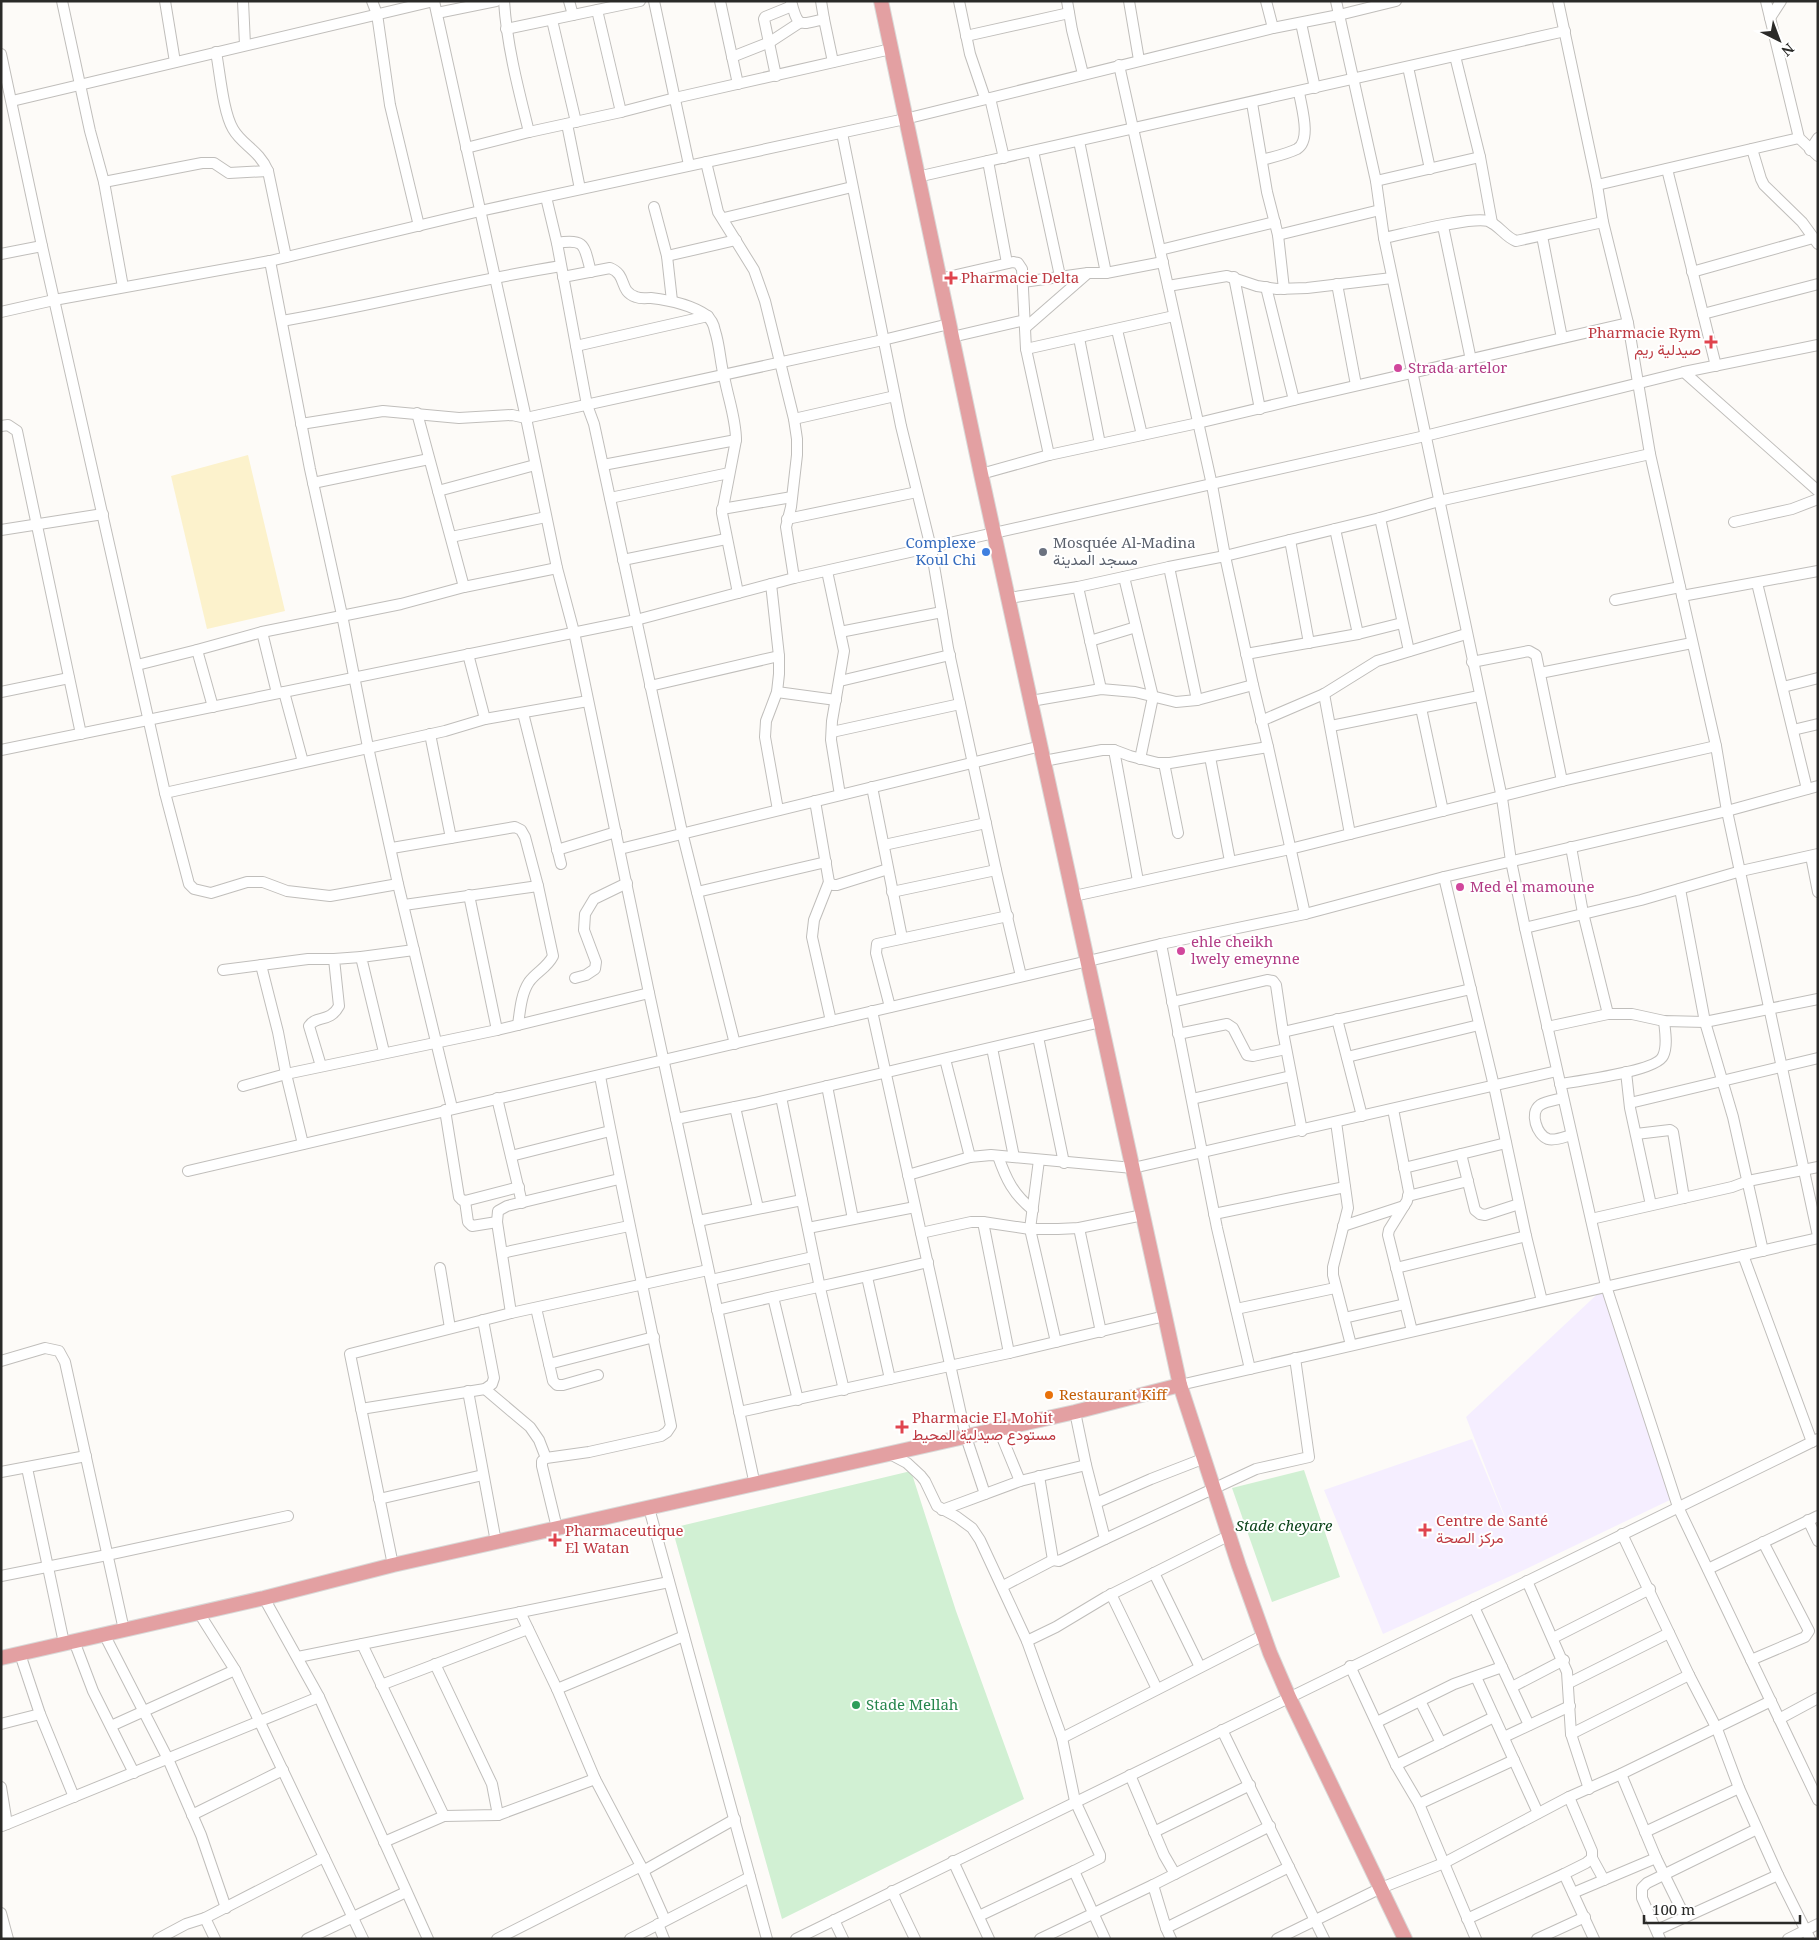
<svg xmlns="http://www.w3.org/2000/svg" width="1819" height="1940" viewBox="0 0 1819 1940" font-family="'Noto Serif',Vazirmatn,serif">
<style>
.medical{fill:#f5eeff}
.green{fill:#d1f0d3}
.sand{fill:#fcf2cc}
.lines{fill:none;stroke-linecap:round;stroke-linejoin:round}
.minor-casing{stroke:#c0bebb;stroke-width:12}
.major-casing{stroke:#d9d9d8;stroke-width:16}
.minor{stroke:#fff;stroke-width:10}
.major{stroke:#e3a0a2;stroke-width:14}
.health-dot{fill:#e0444e;stroke:#fff;stroke-width:2}
.hotel-dot{fill:#d1479c;stroke:#fff;stroke-width:2}
.shop-dot{fill:#3f7fe0;stroke:#fff;stroke-width:2}
.worship-dot{fill:#6b7280;stroke:#fff;stroke-width:2}
.food-dot{fill:#e8710a;stroke:#fff;stroke-width:2}
.leisure-dot{fill:#2e9e5b;stroke:#fff;stroke-width:2}
.labels{text-anchor:middle;stroke-width:4;stroke-linejoin:round;paint-order:stroke}
.health-label{font-size:15px;fill:#be3a42;stroke:#fff;text-anchor:start}
.hotel-label{font-size:15px;fill:#b23c85;stroke:#fff;text-anchor:start}
.shop-label{font-size:15px;fill:#366cbe;stroke:#fff;text-anchor:end}
.worship-label{font-size:15px;fill:#5b616d;stroke:#fff;text-anchor:start}
.food-label{font-size:15px;fill:#c56008;stroke:#fff;text-anchor:start}
.park-label{font-size:15px;font-style:italic;fill:#0c441a;stroke:#fff}
.leisure-label{font-size:15px;fill:#27864d;stroke:#fff;text-anchor:start}
</style>
<rect width="100%" height="100%" fill="#fdfbf8"/>
<polygon class="medical" points="1606,1286 1674,1498 1526,1569 1383,1634 1324,1490 1472,1439 1512,1535 1466,1417"/>
<g class="green">
<polygon points="1304,1470 1340,1577 1272,1602 1232,1488"/>
<polygon points="911,1471 956,1611 1024,1799 782,1919 672,1528"/>
</g>
<polygon class="sand" points="248,455 285,611 207,629 171,476"/>
<g class="lines">
<g class="minor-casing">
<g id="minor">
<polyline points="62,1 90,131 104,182 123,287"/>
<polyline points="165,1 175,62"/>
<polyline points="243,1 245,45"/>
<polyline points="372,1 377,14 390,105 419,226"/>
<path d="M504 1C507 46 518 88 529 132"/>
<polyline points="569,1 573,15"/>
<polyline points="654,1 689,165"/>
<polyline points="720,1 738,84"/>
<path d="M791 1C798 28 799 25 824 19L833 62"/>
<polyline points="821,1 824,19"/>
<polyline points="959,1 970,54 985,98"/>
<polyline points="1067,1 1072,30 1083,74"/>
<polyline points="1129,1 1139,60"/>
<polyline points="1266,1 1273,28"/>
<polyline points="1336,1 1376,181 1384,238 1502,798 1511,861 1525,928 1606,1286 1678,1507 1818,1800"/>
<polyline points="1558,1 1597,185 1603,222 1628,323 1650,454 1716,746 1727,811 1818,1236"/>
<polyline points="1766,1 1799,138 1818,156"/>
<polyline points="597,10 621,112"/>
<polyline points="437,13 496,1"/>
<polyline points="1770,18 1781,1"/>
<polyline points="552,20 576,122"/>
<polyline points="1301,23 1315,88"/>
<polyline points="506,29 640,1"/>
<polyline points="966,36 1069,13"/>
<path d="M216 52C220 73 223 112 233 129 242 145 259 150 268 171L286 257"/>
<polyline points="1,54 42,246 165,793 445,731 485,719 588,701"/>
<polyline points="1455,56 1480,157 1492,223"/>
<polyline points="732,57 770,42 799,23"/>
<polyline points="1119,65 1212,485 1225,556 1253,685 1268,747 1305,914"/>
<polyline points="1408,67 1430,169"/>
<polyline points="776,76 764,19 765,17 792,6"/>
<polyline points="990,98 1004,158"/>
<polyline points="12,101 434,1 526,418 557,568 574,632 649,993 755,1485"/>
<polyline points="1252,103 1267,192 1278,235 1284,289"/>
<polyline points="567,124 580,189"/>
<polyline points="842,133 901,426 931,548 948,648 996,870 1021,976"/>
<polyline points="1079,141 1106,273"/>
<polyline points="466,148 529,132 621,112 675,98 891,49"/>
<polyline points="1752,149 1761,179 1764,185 1802,222 1818,244"/>
<polyline points="1810,150 1818,138"/>
<polyline points="1033,151 1060,276"/>
<path d="M1262 160C1273 157 1287 154 1297 149 1312 140 1301 106 1299 92"/>
<polyline points="988,161 1007,263"/>
<polyline points="706,162 718,212 754,270 765,301 794,419 797,439 797,455 791,507 786,527 794,578"/>
<polyline points="1667,169 1716,366"/>
<polyline points="917,177 1565,31"/>
<polyline points="1376,181 1480,157"/>
<polyline points="104,182 202,163 214,163 229,173 268,171"/>
<polyline points="1597,185 1799,138"/>
<polyline points="546,197 557,243 587,405 594,424 682,832 735,1044"/>
<polyline points="654,207 667,256 672,301"/>
<polyline points="724,218 852,187"/>
<polyline points="1443,226 1471,360"/>
<polyline points="1278,235 1380,210"/>
<polyline points="1542,236 1562,338"/>
<path d="M1384 238C1404 234 1471 216 1488 221 1499 225 1505 237 1516 241L1603 222"/>
<path d="M557 243C586 238 584 246 591 272"/>
<polyline points="1160,250 1275,222"/>
<polyline points="1,254 42,246"/>
<polyline points="667,256 736,240"/>
<polyline points="270,261 310,469 342,615 368,747 398,884 452,1108"/>
<polyline points="1692,272 1813,238"/>
<path d="M563 277 610 268C628 275 618 291 636 297 641 299 646 298 651 298 669 300 691 305 706 315 711 319 714 325 715 331 720 346 720 362 724 376 728 398 736 419 736 440L722 513 738 593"/>
<polyline points="1234,277 1260,409"/>
<polyline points="939,279 1013,262 1018,263 1022,269 1026,349 1049,455"/>
<polyline points="1023,282 1088,273 1106,273 1163,262"/>
<polyline points="1337,284 1356,385"/>
<polyline points="1168,286 1227,276 1257,286 1277,289 1307,288 1392,278"/>
<polyline points="1266,287 1294,400"/>
<polyline points="1,312 54,300 270,261 480,211 905,119 1273,28 1339,15 1396,1"/>
<polyline points="1703,314 1818,284"/>
<path d="M282 321C375 305 467 281 561 266"/>
<polyline points="1025,328 1088,273"/>
<polyline points="1117,330 1142,435"/>
<polyline points="952,337 1025,320"/>
<polyline points="1079,338 1100,444"/>
<polyline points="576,346 708,316"/>
<polyline points="1026,349 1174,316"/>
<polyline points="1684,372 1818,491"/>
<polyline points="417,413 464,587"/>
<polyline points="794,419 895,396"/>
<polyline points="301,424 383,411 459,418 512,415 526,418 883,340 949,324"/>
<polyline points="1,426 8,425 17,431 81,734"/>
<polyline points="603,465 736,440"/>
<polyline points="981,474 1049,455 1198,423 1294,400 1628,323"/>
<polyline points="313,483 429,459"/>
<polyline points="438,491 535,465"/>
<polyline points="610,498 729,473"/>
<polyline points="722,509 792,497"/>
<polyline points="1380,518 1409,651"/>
<polyline points="787,519 917,492"/>
<polyline points="1734,522 1792,509 1818,499"/>
<polyline points="1335,529 1358,634"/>
<polyline points="1,530 103,514"/>
<polyline points="451,537 546,517"/>
<polyline points="1290,540 1309,643"/>
<polyline points="623,560 726,539"/>
<polyline points="1169,567 1197,700"/>
<polyline points="827,571 844,651 832,721 831,740 840,795"/>
<polyline points="1124,577 1153,697 1140,759"/>
<polyline points="1757,583 1807,789"/>
<polyline points="771,584 779,656 779,674 777,692 766,721 765,737 778,810"/>
<polyline points="1078,587 1101,689"/>
<polyline points="1682,596 1818,571"/>
<polyline points="1009,598 1078,587 1169,567 1225,556 1380,518 1439,501 1650,454"/>
<polyline points="1615,600 1680,587"/>
<polyline points="262,632 277,693"/>
<polyline points="840,632 942,612"/>
<polyline points="1090,641 1136,627"/>
<polyline points="197,650 213,707"/>
<polyline points="468,654 485,719"/>
<polyline points="1246,654 1358,634 1402,623"/>
<polyline points="1472,662 1529,651 1536,655 1562,781"/>
<polyline points="137,665 197,650 262,632 401,604 464,587 557,568"/>
<polyline points="1540,673 1692,643"/>
<polyline points="840,681 950,655"/>
<polyline points="650,686 779,656"/>
<polyline points="1783,687 1818,678"/>
<polyline points="1,692 69,678"/>
<polyline points="284,692 303,762"/>
<polyline points="777,692 836,700"/>
<polyline points="1324,694 1350,834"/>
<polyline points="1031,701 1101,689 1135,692 1176,702 1197,700 1253,685"/>
<polyline points="1421,708 1443,811"/>
<polyline points="523,713 561,864"/>
<polyline points="1261,721 1324,694 1377,661 1466,634"/>
<polyline points="1331,726 1479,696"/>
<polyline points="1793,730 1818,724"/>
<polyline points="832,732 960,704"/>
<polyline points="430,734 451,838"/>
<polyline points="1,750 636,620 794,578 1425,436 1684,372 1818,345"/>
<polyline points="1114,750 1138,881"/>
<polyline points="1210,757 1230,861"/>
<polyline points="1044,761 1102,750 1114,750 1130,756 1158,763 1170,763 1268,747"/>
<polyline points="1164,763 1178,833"/>
<polyline points="872,787 902,938"/>
<polyline points="165,793 189,884 194,889 211,893 247,882 263,882 287,891 330,896 398,884"/>
<polyline points="815,801 829,882 833,885 837,885 888,869"/>
<polyline points="884,845 986,823"/>
<polyline points="1571,847 1583,913 1608,1014"/>
<path d="M392 848 515 827 521 830 525 837 538 886 553 956C547 968 536 972 529 982 521 994 520 1011 518 1025"/>
<polyline points="620,849 1041,746"/>
<polyline points="557,850 616,832"/>
<polyline points="1811,856 1818,892"/>
<polyline points="1444,877 1494,1086 1526,1236 1542,1301"/>
<polyline points="829,882 814,920 812,937 831,1021"/>
<polyline points="1680,889 1705,1022 1733,1117 1763,1251"/>
<polyline points="697,892 826,862"/>
<polyline points="892,892 996,870"/>
<polyline points="469,895 497,1030"/>
<polyline points="1074,896 1290,849 1562,781 1716,746"/>
<polyline points="404,905 538,886"/>
<polyline points="1525,928 1641,900 1741,871 1818,854"/>
<polyline points="1161,944 1217,1228 1250,1369"/>
<polyline points="223,970 308,959 334,959"/>
<polyline points="575,978 586,975 595,969 596,962 584,930 585,914 594,899 627,883"/>
<polyline points="1172,1002 1267,980 1273,981 1276,985 1283,1032 1302,1131"/>
<polyline points="890,1007 876,953 877,944 1008,916"/>
<polyline points="872,1011 966,1437 985,1494"/>
<polyline points="1337,1019 1362,1116"/>
<polyline points="1547,1027 1608,1014 1632,1014 1664,1021 1705,1022 1818,999"/>
<polyline points="1283,1032 1471,989"/>
<polyline points="1178,1034 1227,1024 1233,1028 1247,1055 1253,1056 1286,1049"/>
<polyline points="1038,1037 1064,1163"/>
<polyline points="992,1048 1014,1157"/>
<polyline points="384,1052 361,957 414,950"/>
<polyline points="1347,1057 1479,1025"/>
<polyline points="945,1059 970,1157"/>
<path d="M321 1066 309 1026C316 1015 330 1023 339 1006L334 959 361 957"/>
<polyline points="1626,1072 1630,1108 1651,1205"/>
<path d="M1560 1084C1578 1081 1657 1071 1663 1056 1668 1046 1665 1031 1664 1021"/>
<polyline points="243,1086 286,1074 278,1032 261,965"/>
<polyline points="827,1086 853,1219"/>
<polyline points="781,1097 820,1288 844,1390"/>
<polyline points="497,1098 522,1203"/>
<path d="M1563 1098C1556 1100 1546 1101 1540 1105 1529 1113 1537 1135 1548 1139 1555 1141 1564 1137 1571 1135"/>
<polyline points="1192,1099 1291,1076"/>
<polyline points="1630,1103 1818,1058"/>
<polyline points="735,1107 758,1208"/>
<polyline points="1393,1109 1409,1192 1407,1201 1389,1230 1388,1235 1412,1331"/>
<polyline points="445,1110 459,1197 462,1200 465,1201 519,1187"/>
<polyline points="676,1119 755,1103 1101,1022"/>
<polyline points="1336,1122 1348,1208 1333,1267 1333,1275 1351,1345"/>
<polyline points="1636,1134 1670,1130 1673,1132 1684,1198"/>
<polyline points="303,1144 286,1074 497,1030 649,993"/>
<polyline points="1461,1154 1475,1210 1480,1214 1485,1215 1519,1204"/>
<polyline points="511,1156 610,1131"/>
<path d="M998 1156C1006 1179 1013 1194 1033 1210"/>
<polyline points="1039,1160 1030,1229 1056,1342"/>
<polyline points="1404,1168 1506,1143"/>
<polyline points="188,1171 1161,944 1305,914 1444,877 1727,811 1818,786"/>
<polyline points="908,1175 970,1157 991,1155 1133,1168 1557,1071"/>
<polyline points="1408,1196 1468,1181"/>
<polyline points="465,1201 468,1222 472,1226 497,1222"/>
<polyline points="1214,1214 1345,1187"/>
<polyline points="1591,1219 1732,1187 1748,1181 1818,1167"/>
<polyline points="698,1221 802,1200"/>
<polyline points="983,1222 1009,1353"/>
<polyline points="1343,1226 1404,1206"/>
<polyline points="808,1228 915,1207"/>
<polyline points="1079,1228 1101,1332"/>
<polyline points="921,1233 971,1222 983,1222 1030,1229 1058,1229 1079,1228 1143,1215"/>
<polyline points="502,1253 629,1226"/>
<polyline points="1743,1255 1812,1442"/>
<polyline points="440,1268 450,1328"/>
<polyline points="1396,1268 1526,1236"/>
<polyline points="867,1277 890,1379"/>
<polyline points="711,1280 813,1257"/>
<polyline points="773,1297 798,1400"/>
<polyline points="536,1308 553,1381 557,1385 563,1385 598,1375"/>
<polyline points="1236,1309 1335,1288"/>
<path d="M717 1310C787 1293 858 1279 928 1262"/>
<polyline points="511,1313 497,1222 498,1211 507,1206 619,1179"/>
<polyline points="1344,1318 1405,1304"/>
<polyline points="1,1361 45,1348 59,1351 65,1362 124,1630"/>
<polyline points="549,1364 654,1337"/>
<polyline points="1180,1385 1818,1238"/>
<polyline points="485,1389 530,1427 539,1440 546,1458"/>
<polyline points="468,1391 496,1542"/>
<polyline points="361,1409 485,1389 492,1384 494,1378 483,1320"/>
<polyline points="739,1412 1009,1353 1165,1316"/>
<polyline points="999,1430 1020,1481"/>
<polyline points="890,1454 907,1463 921,1476 925,1481 937,1506 957,1517 972,1528 980,1540 1027,1641 1062,1738 1075,1801 1100,1855 1100,1858 1074,1871"/>
<polyline points="27,1468 64,1643"/>
<polyline points="1,1472 86,1456"/>
<polyline points="1039,1476 1053,1560 1059,1561 1105,1539 1086,1465 1075,1412"/>
<polyline points="379,1499 483,1475"/>
<polyline points="1096,1503 1151,1479 1205,1458"/>
<polyline points="649,1508 767,1939"/>
<polyline points="942,1510 1020,1481 1086,1465"/>
<polyline points="1808,1520 1818,1541"/>
<path d="M557 1528 542 1466V1461L546 1458 589 1452 661 1436 667 1432 671 1426C648 1309 622 1193 600 1076"/>
<polyline points="1622,1534 1689,1675 1717,1729 1739,1788 1778,1875 1810,1939"/>
<polyline points="1105,1539 1256,1469 1309,1457 1295,1358"/>
<polyline points="393,1565 350,1354 511,1313 708,1270"/>
<polyline points="1708,1569 1818,1516"/>
<polyline points="1154,1573 1200,1667"/>
<polyline points="1,1576 107,1555 288,1516"/>
<polyline points="1527,1581 1567,1672 1571,1734 1589,1789"/>
<polyline points="1003,1586 1053,1560"/>
<polyline points="1111,1594 1157,1689"/>
<polyline points="264,1598 319,1697 428,1939"/>
<polyline points="1474,1607 1529,1725"/>
<polyline points="520,1612 557,1689 684,1636"/>
<polyline points="199,1613 235,1670 363,1939"/>
<polyline points="104,1634 168,1759 201,1835 226,1908"/>
<polyline points="1553,1638 1650,1589"/>
<polyline points="74,1641 93,1691 134,1773"/>
<polyline points="1027,1641 1056,1627 1106,1597 1230,1535"/>
<polyline points="362,1644 444,1816"/>
<polyline points="20,1654 40,1714 74,1797"/>
<polyline points="298,1657 669,1582"/>
<polyline points="1751,1660 1805,1637 1809,1631 1763,1542"/>
<polyline points="435,1664 492,1784 498,1815"/>
<polyline points="1350,1666 1396,1765 1419,1804 1476,1939"/>
<polyline points="1476,1677 1538,1813"/>
<polyline points="1569,1683 1669,1633"/>
<polyline points="381,1685 528,1629"/>
<polyline points="1512,1687 1564,1660"/>
<polyline points="557,1689 595,1779"/>
<polyline points="1420,1701 1441,1743"/>
<polyline points="1779,1719 1818,1698"/>
<polyline points="1377,1722 1454,1684 1502,1667"/>
<polyline points="1,1724 40,1714"/>
<polyline points="111,1726 235,1670"/>
<polyline points="1222,1730 1324,1939"/>
<polyline points="1571,1734 1689,1675"/>
<polyline points="1504,1737 1570,1706"/>
<polyline points="1062,1738 1264,1635"/>
<polyline points="1396,1765 1494,1717"/>
<polyline points="1621,1774 1656,1858 1685,1917"/>
<polyline points="1130,1775 1164,1855 1175,1874"/>
<polyline points="1,1787 7,1824 2,1826"/>
<polyline points="1569,1797 1592,1851 1592,1858 1604,1880"/>
<polyline points="1419,1804 1514,1760"/>
<polyline points="192,1815 283,1770"/>
<polyline points="7,1824 319,1697"/>
<polyline points="1154,1832 1250,1785"/>
<polyline points="1645,1832 1739,1788"/>
<polyline points="384,1842 444,1816 498,1815 595,1779 641,1866 665,1920"/>
<polyline points="953,1861 989,1939"/>
<polyline points="643,1871 735,1819"/>
<polyline points="1564,1874 1594,1939"/>
<polyline points="892,1891 915,1939"/>
<polyline points="1573,1893 1656,1858"/>
<polyline points="1,1913 8,1939"/>
<polyline points="979,1916 1074,1871 1105,1939"/>
<polyline points="205,1918 215,1939"/>
<polyline points="1467,1919 1564,1874 1586,1863 1592,1858"/>
<polyline points="834,1920 843,1939"/>
<polyline points="658,1924 664,1939"/>
<polyline points="1166,1928 1153,1885 1270,1826"/>
<polyline points="1657,1930 1778,1875"/>
<polyline points="158,1939 186,1924 205,1918 324,1857"/>
<polyline points="307,1939 406,1892"/>
<polyline points="497,1939 641,1866"/>
<polyline points="630,1939 750,1877"/>
<polyline points="796,1939 1818,1439"/>
<polyline points="1040,1939 1153,1885"/>
<polyline points="1171,1939 1166,1928 1289,1867"/>
<polyline points="1277,1939 1381,1888 1444,1863 1569,1797 1621,1774 1771,1701"/>
<polyline points="1537,1939 1585,1917"/>
<polyline points="1660,1939 1642,1898 1642,1888 1647,1883 1757,1829"/>
<polyline points="1788,1939 1818,1924"/>
</g>
</g>
<g class="major-casing">
<g id="major">
<polyline points="881,1 981,474 1180,1385 1239,1566 1270,1653 1289,1697 1405,1939"/>
<polyline points="1,1658 264,1598 393,1565 1075,1412 1180,1385"/>
</g>
</g>
<use href="#minor" class="minor"/>
<use href="#major" class="major"/>
</g>
<g class="health-dot">
<path d="M948.5 270.5h5v5h5v5h-5v5h-5v-5h-5v-5h5z"/>
<path d="M1708.5 334.5h5v5h5v5h-5v5h-5v-5h-5v-5h5z"/>
<path d="M899.5 1419.5h5v5h5v5h-5v5h-5v-5h-5v-5h5z"/>
<path d="M1422.5 1522.5h5v5h5v5h-5v5h-5v-5h-5v-5h5z"/>
<path d="M552.5 1532.5h5v5h5v5h-5v5h-5v-5h-5v-5h5z"/>
</g>
<g class="hotel-dot">
<circle cx="1398" cy="368" r="5"/>
<circle cx="1460" cy="887" r="5"/>
<circle cx="1181" cy="951" r="5"/>
</g>
<circle class="shop-dot" cx="986" cy="552" r="5"/>
<circle class="worship-dot" cx="1043" cy="552" r="5"/>
<circle class="food-dot" cx="1049" cy="1395" r="5"/>
<circle class="leisure-dot" cx="856" cy="1705" r="5"/>
<g class="labels">
<g class="health-label">
<text x="961" y="283">Pharmacie Delta</text>
<text x="1701" y="338" text-anchor="end">Pharmacie Rym<tspan x="1701" dy="17">صيدلية ريم</tspan></text>
<text x="912" y="1423">Pharmacie El Mohit<tspan x="912" dy="17">مستودع صيدلية المحيط</tspan></text>
<text x="1436" y="1526">Centre de Santé<tspan x="1436" dy="17">مركز الصحة</tspan></text>
<text x="565" y="1536">Pharmaceutique<tspan x="565" dy="17">El Watan</tspan></text>
</g>
<g class="hotel-label">
<text x="1408" y="373">Strada artelor</text>
<text x="1470" y="892">Med el mamoune</text>
<text x="1191" y="947">ehle cheikh<tspan x="1191" dy="17">lwely emeynne</tspan></text>
</g>
<g class="shop-label">
<text x="976" y="548">Complexe<tspan x="976" dy="17">Koul Chi</tspan></text>
</g>
<g class="worship-label">
<text x="1053" y="548">Mosquée Al-Madina<tspan x="1053" dy="17">مسجد المدينة</tspan></text>
</g>
<g class="food-label">
<text x="1059" y="1400">Restaurant Kiff</text>
</g>
<g class="park-label">
<text x="1284" y="1531">Stade cheyare</text>
</g>
<g class="leisure-label">
<text x="866" y="1710">Stade Mellah</text>
</g>
</g>
<rect width="1819" height="1940" fill="none" stroke="#2a2a28" stroke-width="5"/>
<g transform="translate(1779 40) rotate(138)" stroke="#ffffff" stroke-width="4" paint-order="stroke">
<path d="M0-4L9 19L0 12L-9 19Z" fill="#2a2a28"/>
<text y="-8" font-size="14" font-weight="bold" text-anchor="middle" fill="#2a2a28">N</text>
</g>
<path d="M1644 1915v8h156v-8" fill="none" stroke="#2a2a28" stroke-width="2.5"/>
<text x="1652" y="1915" font-size="15" fill="#2a2a28" stroke="#ffffff" stroke-width="4" paint-order="stroke">100 m</text>
</svg>
